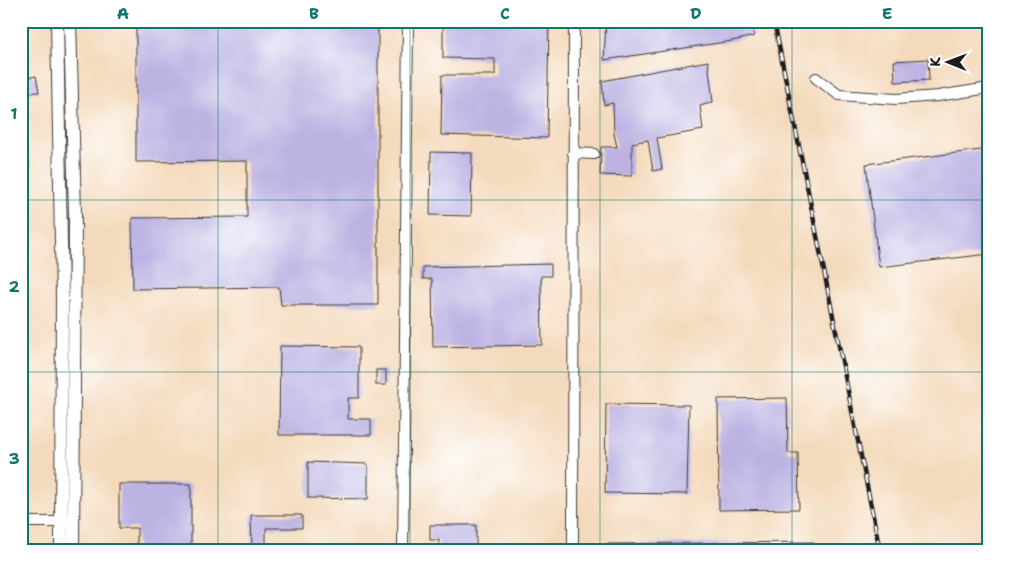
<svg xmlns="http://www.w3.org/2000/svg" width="1010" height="572" viewBox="0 0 1010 572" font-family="'Shantell Sans',sans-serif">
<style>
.building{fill:#bcb3e3}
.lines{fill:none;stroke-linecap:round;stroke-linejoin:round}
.minor-casing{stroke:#3c3834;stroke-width:12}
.major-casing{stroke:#3c3834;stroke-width:14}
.minor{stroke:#fff;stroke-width:10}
.major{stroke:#fff;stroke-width:12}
.rail-casing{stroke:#1c1c1c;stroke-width:4.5}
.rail{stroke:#fff;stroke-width:2.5;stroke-dasharray:8;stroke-linecap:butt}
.grid{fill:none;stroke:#0f766e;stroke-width:1;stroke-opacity:0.55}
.neatline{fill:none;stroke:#0f766e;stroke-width:2}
.grid-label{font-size:16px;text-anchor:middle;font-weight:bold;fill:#0f766e}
</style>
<rect width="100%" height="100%" fill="#fff"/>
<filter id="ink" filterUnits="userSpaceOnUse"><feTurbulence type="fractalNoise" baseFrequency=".02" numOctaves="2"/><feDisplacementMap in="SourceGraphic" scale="10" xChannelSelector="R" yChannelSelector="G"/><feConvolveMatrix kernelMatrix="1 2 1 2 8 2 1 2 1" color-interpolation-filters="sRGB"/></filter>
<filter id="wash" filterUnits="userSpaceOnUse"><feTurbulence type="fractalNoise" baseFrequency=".0096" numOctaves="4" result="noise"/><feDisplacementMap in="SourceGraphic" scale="20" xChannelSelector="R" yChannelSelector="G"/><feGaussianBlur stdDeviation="1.12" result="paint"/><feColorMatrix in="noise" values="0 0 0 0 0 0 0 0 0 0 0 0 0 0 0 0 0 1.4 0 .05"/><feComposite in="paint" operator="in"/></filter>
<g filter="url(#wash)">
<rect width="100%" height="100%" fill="#f4dabc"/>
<g id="blocks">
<g class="building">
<polygon points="136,21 378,21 378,305 281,305 279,287 133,289 132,218 247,217 247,161 136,162"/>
<polygon points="443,21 549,21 547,138 441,135 442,75 495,75 495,59 443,58"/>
<polygon points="606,21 750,21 754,36 732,41 604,60"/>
<polygon points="928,59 929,80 895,82 894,61"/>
<polygon points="708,61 713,102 700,106 703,130 657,138 662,169 653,171 648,140 632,143 632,176 600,175 601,147 617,147 614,134 613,103 604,105 602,81"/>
<polygon points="36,76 39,92 21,93 21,79"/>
<polygon points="989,149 989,254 879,267 866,164"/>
<polygon points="431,152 472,153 471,216 430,215"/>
<rect x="21" y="160" width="8" height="27"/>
<polygon points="551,264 551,276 541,276 542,345 433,347 432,279 423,279 423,267"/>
<polygon points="280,346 359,347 359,398 348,398 348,419 371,419 371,435 279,435"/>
<rect x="376" y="370" width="10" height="15"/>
<polygon points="787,398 788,453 798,453 799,509 719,510 718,399"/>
<polygon points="606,404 689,405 687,494 605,493"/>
<polygon points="308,462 368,464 368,499 308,498"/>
<polygon points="119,484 191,484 191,551 137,551 137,528 119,528"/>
<polygon points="251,515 302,515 302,528 266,528 266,551 252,551"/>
<polygon points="430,525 476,525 476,551 439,551 439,540 430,540"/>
<polygon points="814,542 814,551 604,551 604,544"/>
</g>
</g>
</g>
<g filter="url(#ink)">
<use href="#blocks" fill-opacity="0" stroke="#3c3834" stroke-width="1"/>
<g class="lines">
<g class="minor-casing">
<g id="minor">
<polyline points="816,78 839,95 896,99 938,96 989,88"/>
<polyline points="573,153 594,154"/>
<polyline points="21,522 68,522"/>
<polyline points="403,551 408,21"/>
<polyline points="573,551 574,21"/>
</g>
</g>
<g class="major-casing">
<g id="major">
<polyline points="57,21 62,297 61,551"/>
<polyline points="70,21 75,214 73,551"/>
</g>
</g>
<use href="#minor" class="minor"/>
<use href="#major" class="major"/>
<g class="rail-casing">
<polyline id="rail" points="774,21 880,551"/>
</g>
<use href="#rail" class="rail"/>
</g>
</g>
<path class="grid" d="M218 21V551M410 21V551M600 21V551M792 21V551M21 200H989M21 372H989"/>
<rect width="1010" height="572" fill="none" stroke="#fff" stroke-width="55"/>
<g transform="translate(948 62) rotate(271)" stroke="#ffffff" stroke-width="4" paint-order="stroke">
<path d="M0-4L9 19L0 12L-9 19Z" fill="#1c1c1c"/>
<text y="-8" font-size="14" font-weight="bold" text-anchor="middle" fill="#1c1c1c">K</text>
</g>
<rect x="28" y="28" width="954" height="516" class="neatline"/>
<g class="grid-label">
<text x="123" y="19">A</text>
<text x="314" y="19">B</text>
<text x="505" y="19">C</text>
<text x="696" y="19">D</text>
<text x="887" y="19">E</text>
<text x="14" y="119">1</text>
<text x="14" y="292">2</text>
<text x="14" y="464">3</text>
</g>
</svg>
